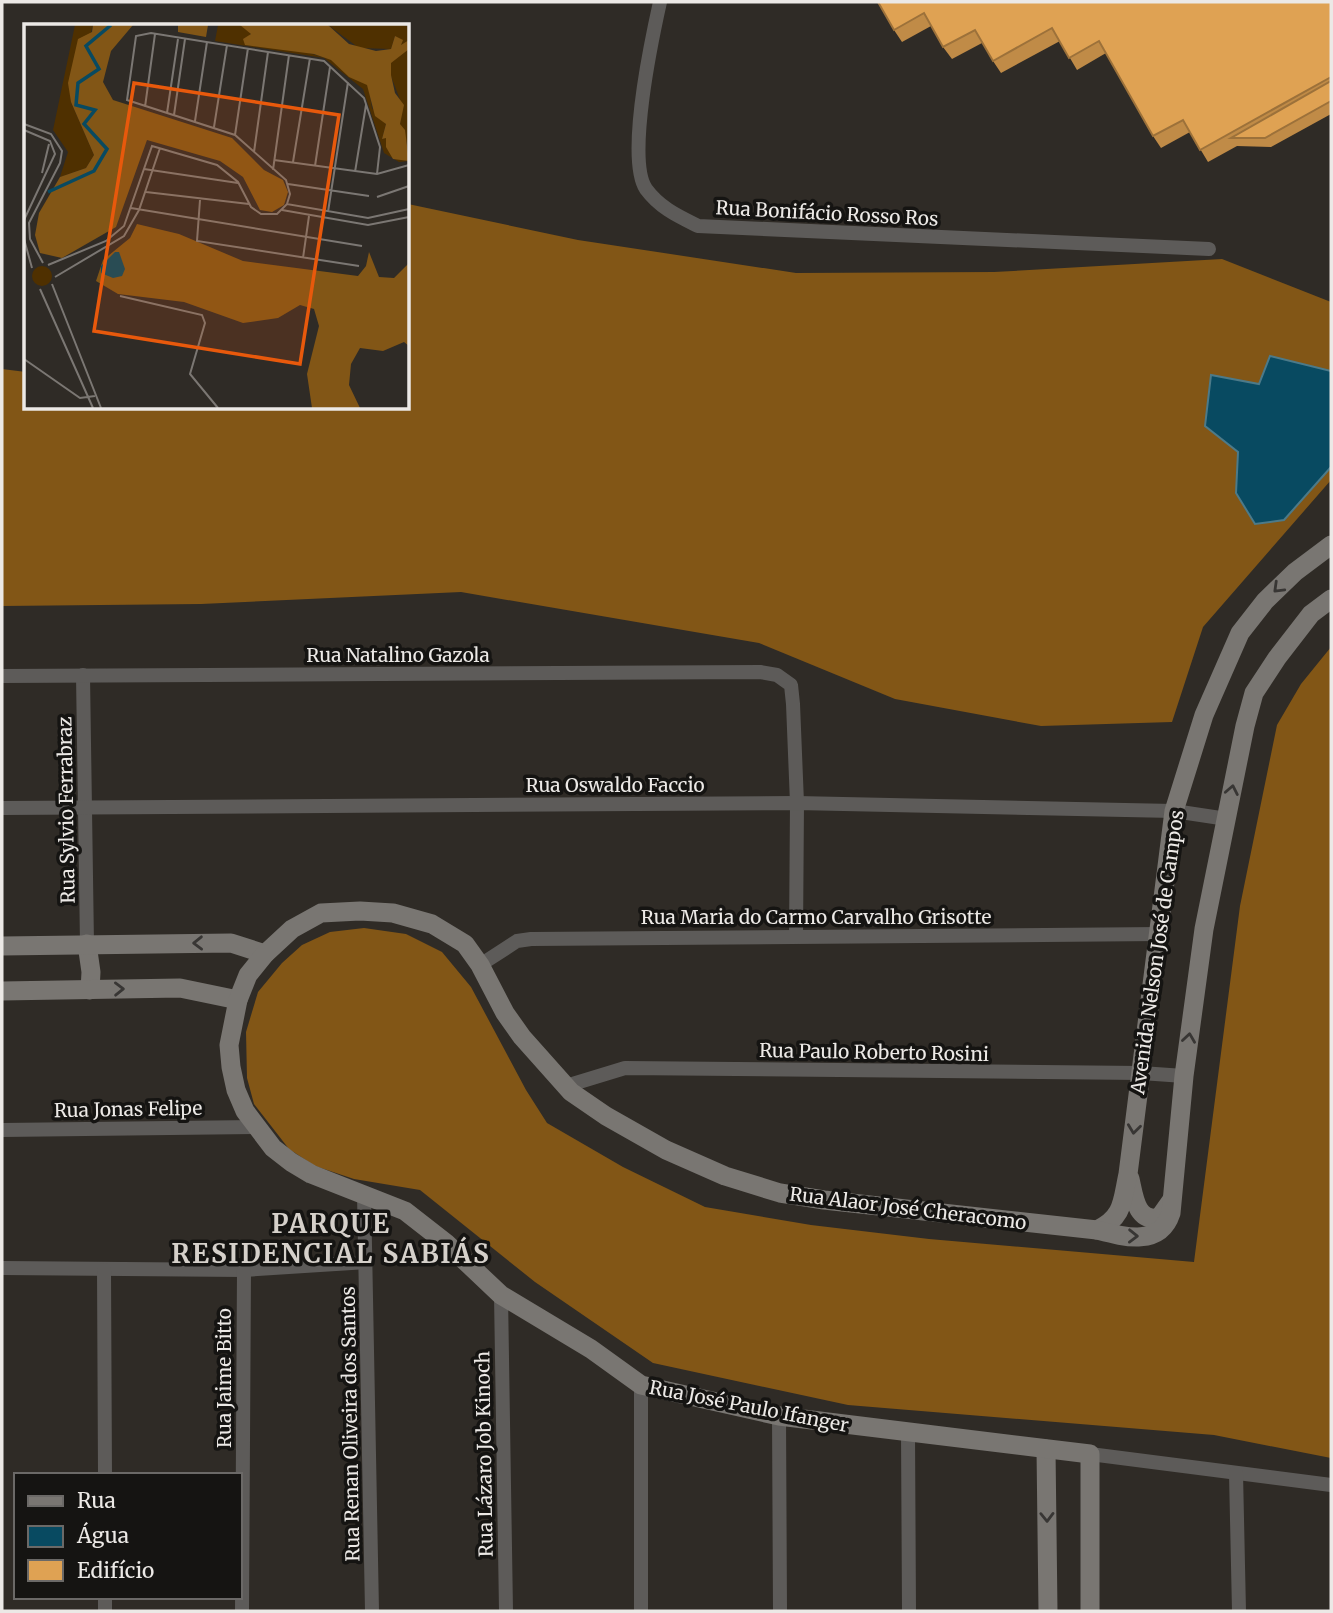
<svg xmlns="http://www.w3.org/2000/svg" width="1333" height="1613" viewBox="0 0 1333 1613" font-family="Merriweather,serif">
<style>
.forest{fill:#825616}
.water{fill:#084a61;stroke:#4c7a89;stroke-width:2}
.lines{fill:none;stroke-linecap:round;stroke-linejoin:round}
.street{stroke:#5d5b59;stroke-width:14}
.secondary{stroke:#797672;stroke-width:19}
.wall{fill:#c08b47}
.building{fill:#dfa253;stroke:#9c713a;stroke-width:2}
.oneway{stroke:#383634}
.labels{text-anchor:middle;stroke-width:7;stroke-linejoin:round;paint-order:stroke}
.street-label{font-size:19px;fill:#ece9e6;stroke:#151412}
.district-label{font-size:26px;font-weight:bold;letter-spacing:2px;fill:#d5d0ca;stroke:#151412}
.inset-river{fill:none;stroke:#084a61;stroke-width:3.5}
.inset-road{fill:none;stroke:#7b7773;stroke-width:2}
.view{fill:#e8590c;fill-opacity:0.15;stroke:#e8590c;stroke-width:3.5}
.inset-edge{fill:none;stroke:#ece9e6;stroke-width:3.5}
</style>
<rect width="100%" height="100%" fill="#2f2b26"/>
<g class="forest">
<polygon points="408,204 578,240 796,273 994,272 1222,259 1331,302 1331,480 1203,627 1172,722 1041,726 895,699 759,643 461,592 201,604 2,606 2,369 26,372 26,408 408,408"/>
<polygon points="1331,647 1331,1458 1214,1435 848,1405 653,1363 535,1282 420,1190 354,1179 315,1166 289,1149 254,1104 247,1078 246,1032 258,992 282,963 302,945 330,932 364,928 406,934 442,952 471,987 526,1090 547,1123 623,1167 705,1207 811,1225 929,1239 1194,1262 1240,906 1277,725 1301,684"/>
</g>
<polygon class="water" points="1270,356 1331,371 1331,467 1284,520 1255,524 1236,493 1238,452 1205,426 1211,375 1259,384"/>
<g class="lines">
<g class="street">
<path d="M660 2C652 38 626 159 646 189 660 208 678 216 698 226L1209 249"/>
<polyline points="83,675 87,944"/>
<polyline points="2,676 760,672 777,675 791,685 793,704 797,803 796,936"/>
<polyline points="2,808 797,803 1174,811 1227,819"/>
<polyline points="480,965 517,941 531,939 1160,934"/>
<polyline points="566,1086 625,1068 1141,1073 1184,1076"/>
<polyline points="2,1130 255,1127"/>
<polyline points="364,1194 372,1611"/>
<polyline points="2,1268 244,1270 367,1262"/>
<polyline points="104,1270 105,1475"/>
<polyline points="501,1295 506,1611"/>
<polyline points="641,1385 641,1611"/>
<polyline points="779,1416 780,1611"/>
<polyline points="908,1433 909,1611"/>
<polyline points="1090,1454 1331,1485"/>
<polyline points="1236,1473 1239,1611"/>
<polyline points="105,1597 105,1611"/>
<polyline points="242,1611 244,1270"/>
</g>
<g class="secondary">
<polyline points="87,944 91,972 90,990"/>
<polyline points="2,946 231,943 265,954"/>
<polyline points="2,991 180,988 238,1000"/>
<path d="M1130 1179C1134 1196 1136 1222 1159 1218L1171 1201"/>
<path d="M1097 1230C1124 1217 1122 1201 1128 1174L1174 811 1204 715 1240 633 1265 601 1295 572 1331 545"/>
<polyline points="1046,1449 1048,1611"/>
<path d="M1090 1611V1454L779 1416 641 1385 591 1349 501 1295 446 1243 405 1211 311 1174 291 1162 273 1148 245 1111 236 1090 231 1067 229 1045 238 1000 248 975 265 954 292 929 321 913 360 911 393 913 432 924 465 944 480 965 505 1013 522 1037 571 1092 606 1116 666 1150 725 1176 780 1193 824 1200 1097 1230C1124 1237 1160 1247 1171 1213L1184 1076 1204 929 1245 726 1254 693 1277 658 1311 614 1331 599"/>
</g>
</g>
<polygon class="wall" points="878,2 1331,2 1331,114 1271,147 1237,146 1208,162 1190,132 1161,148 1153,136 1106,53 1077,70 1060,41 1001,73 993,61 982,43 952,59 943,47 931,26 902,42 894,30"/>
<g class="building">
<polygon points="878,2 1331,2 1331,77 1200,150 1183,120 1153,136 1099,41 1069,58 1052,28 993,61 975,30 943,47 924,13 894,30"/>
<polygon points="1331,81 1331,101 1265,138 1231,138"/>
</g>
<defs><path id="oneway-chevron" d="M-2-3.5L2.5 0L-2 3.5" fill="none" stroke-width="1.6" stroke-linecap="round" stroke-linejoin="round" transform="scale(1.75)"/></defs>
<g class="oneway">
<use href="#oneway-chevron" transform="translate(1278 588) rotate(136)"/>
<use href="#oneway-chevron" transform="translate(1232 790) rotate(-79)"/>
<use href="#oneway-chevron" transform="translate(198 943) rotate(179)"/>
<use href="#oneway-chevron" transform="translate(119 989) rotate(-1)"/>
<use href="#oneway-chevron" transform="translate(1189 1038) rotate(-82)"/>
<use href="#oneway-chevron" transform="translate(1134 1129) rotate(97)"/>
<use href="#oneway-chevron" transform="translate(1133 1236) rotate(1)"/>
<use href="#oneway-chevron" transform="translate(1047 1517) rotate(89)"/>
</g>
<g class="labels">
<g class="street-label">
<text transform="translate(827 213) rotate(3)" y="7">Rua Bonifácio Rosso Ros</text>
<text x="398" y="662">Rua Natalino Gazola</text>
<text x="615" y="792">Rua Oswaldo Faccio</text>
<text transform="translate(66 810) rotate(-91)" y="7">Rua Sylvio Ferrabraz</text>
<text x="816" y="924">Rua Maria do Carmo Carvalho Grisotte</text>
<text transform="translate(1157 952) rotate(-82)" y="7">Avenida Nelson José de Campos</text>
<text transform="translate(874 1052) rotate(1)" y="7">Rua Paulo Roberto Rosini</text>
<text transform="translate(128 1109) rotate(-1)" y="7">Rua Jonas Felipe</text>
<text transform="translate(908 1208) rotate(7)" y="7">Rua Alaor José Cheracomo</text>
<text transform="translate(224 1378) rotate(-90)" y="7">Rua Jaime Bitto</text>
<text transform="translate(749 1406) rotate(11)" y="7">Rua José Paulo Ifanger</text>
<text transform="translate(350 1424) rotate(-91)" y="7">Rua Renan Oliveira dos Santos</text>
<text transform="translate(484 1454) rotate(-91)" y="7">Rua Lázaro Job Kinoch</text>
</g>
<g class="district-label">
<text x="331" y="1233">PARQUE<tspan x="331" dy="30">RESIDENCIAL SABIÁS</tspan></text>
</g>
</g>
<g transform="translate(24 24)">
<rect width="385" height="385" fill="#2f2b26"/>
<path d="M51 1H69L47 78 70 131 62 144 36 153 44 128 29 106ZM194 1H218L227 9 221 21 279 27 308 36 344 61 348 84 362 100 358 115 362 113 369 133 385 137 375 138 360 129 339 65 300 34 191 17ZM304 1H380L385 3V18L377 21 371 12 367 25 335 24ZM385 23 384 96 385 125 376 100 378 81 367 52V38ZM8 252a10 10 0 1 1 20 0a10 10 0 1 1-20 0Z" fill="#4f3000"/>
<path d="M69 1H109L87 27 79 58 89 76 208 114 240 146 259 156 264 168 260 181 248 188 236 186 219 153 196 137 123 116 92 203 38 234 16 229 11 211 15 189 36 153 62 144 70 131 47 78 44 59 54 15 68 8ZM154 1H184L182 13 154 8ZM216 1H304L325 20 352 27 367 25 371 12 379 16 377 21 385 16V25L367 39V51L371 69 380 81 376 100 381 106 385 137 369 135 362 123V114L358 115 362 100 351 92 343 61 325 53 307 36 290 30 221 21 219 15 227 10ZM113 200 155 210 219 237 334 252 342 242 345 228 355 253 370 254 385 239V322L380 318 359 327 336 324 327 340 325 361 336 384H288L283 350 295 302 290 285 276 281 254 294 219 299 160 278 94 270 72 257 79 236 106 214Z" fill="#825616"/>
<path d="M91 228H95L101 245 98 252 89 254 77 249V242Z" fill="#084a61"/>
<path class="inset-river" d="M24 168 70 147 83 125 60 100 71 86 52 81 54 59 75 45 62 22 87 1"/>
<path class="inset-road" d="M121 83 131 10M143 89 154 15M150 91 161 15M171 97 183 18M0 100 27 110 38 127 36 139 5 199 6 215 19 239M190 103 203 21M0 106 26 117 31 130 0 196M211 111 224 24M230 128 244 28M250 136 353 150 385 141M269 138 286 34M291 142 306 43M120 145 214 159M249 146 265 31M331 148 342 81M18 149 25 120M264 160 345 172M122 168 225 180M353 173 385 162M176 176 173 217 335 242M263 180 266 170 262 156 211 111 103 76 112 12 127 9 300 37 340 74 356 123 353 150M107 184 338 222M258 186 344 201 385 193M304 188 324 58M0 215 8 244M279 234 285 192M24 241 82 217 100 202 128 122 193 141 214 158 227 183 237 190H253L263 180 344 194 385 185M31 253 100 212 115 186 136 124M28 260 77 384M16 265 69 384M96 272 178 291 181 299 166 350 194 384M0 335 56 374 71 372"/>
<path class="view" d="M110 59 315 91 276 340 70 307Z"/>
<rect width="385" height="385" class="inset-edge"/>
</g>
<rect width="1333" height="1613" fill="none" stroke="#ece9e6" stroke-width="7"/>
<rect x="14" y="1473" width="228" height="126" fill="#151412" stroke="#6b6967" stroke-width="2"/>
<rect x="28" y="1496" width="35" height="10" fill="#797672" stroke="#6b6967" stroke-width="2"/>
<text x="77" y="1508" font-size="21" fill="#ece9e6">Rua</text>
<rect x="28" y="1526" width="35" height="21" fill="#084a61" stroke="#6b6967" stroke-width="2"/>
<text x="77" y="1543" font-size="21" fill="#ece9e6">Água</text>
<rect x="28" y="1560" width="35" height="21" fill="#dfa253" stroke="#6b6967" stroke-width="2"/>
<text x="77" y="1578" font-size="21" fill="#ece9e6">Edifício</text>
</svg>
